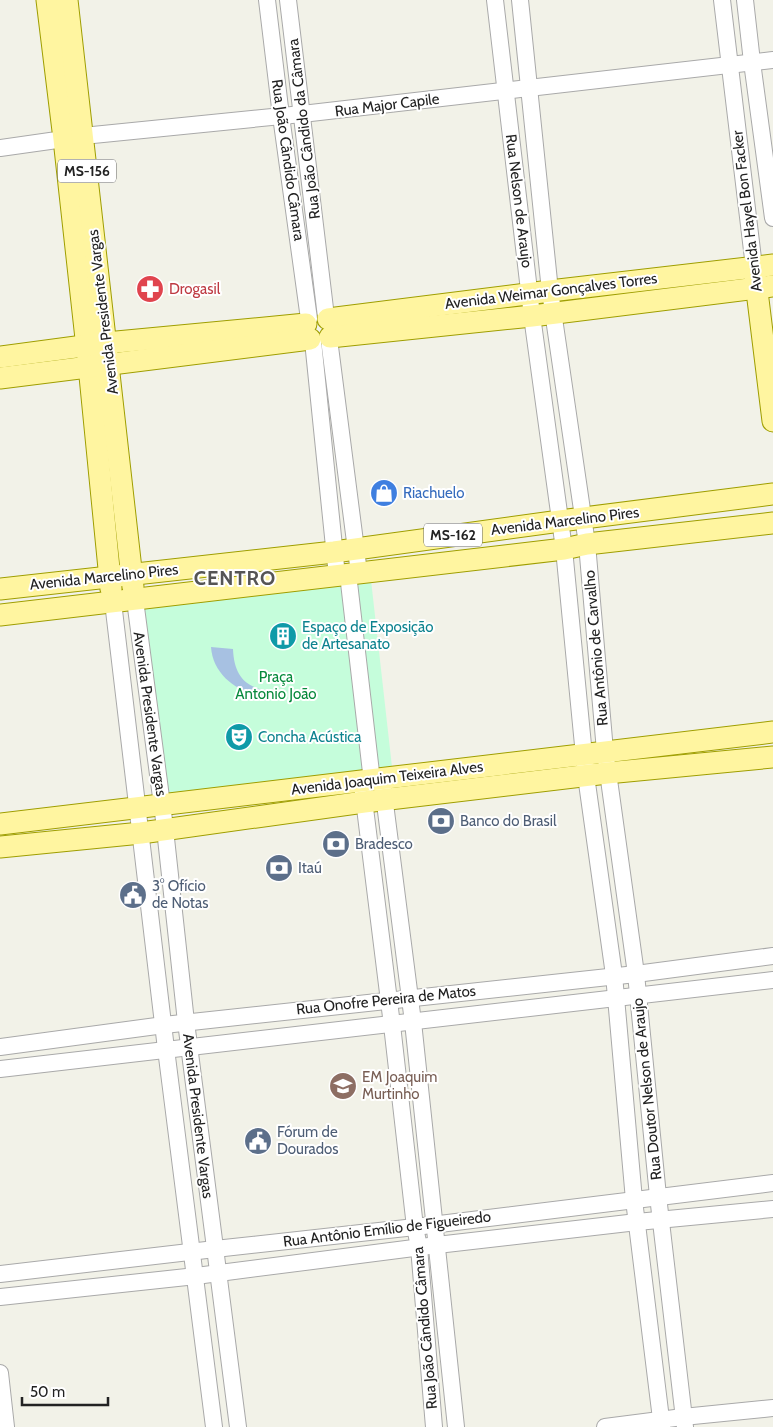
<svg xmlns="http://www.w3.org/2000/svg" width="773" height="1427" viewBox="0 0 773 1427" font-family="Cabin,sans-serif">
<style>
.park{fill:#c5fddb}
.water{fill:#a7c1e2}
.lines{fill:none;stroke-linecap:round;stroke-linejoin:round}
.minor-casing{stroke:#a9a9a9;stroke-width:18}
.major-casing{stroke:#9f9e00;stroke-width:23}
.minor{stroke:#fff;stroke-width:16}
.major{stroke:#fff5a0;stroke-width:21}
.labels{text-anchor:middle;stroke-width:4;stroke-linejoin:round;paint-order:stroke}
.shield{fill:#fff;stroke:#646464;stroke-width:1}
.shield-label{font-size:14px;font-weight:bold;fill:#222}
.street-label{font-size:15px;fill:#222;stroke:#fff}
.health-label{font-size:15px;fill:#be3a42;stroke:#fff;text-anchor:start}
.shop-label{font-size:15px;fill:#366cbe;stroke:#fff;text-anchor:start}
.culture-label{font-size:15px;fill:#0d838f;stroke:#fff;text-anchor:start}
.park-label{font-size:15px;fill:#06893b;stroke:#fff}
.service-label{font-size:15px;fill:#4e5e75;stroke:#fff;text-anchor:start}
.education-label{font-size:15px;fill:#785e54;stroke:#fff;text-anchor:start}
.district-label{font-size:20px;font-weight:bold;letter-spacing:1px;fill:#555;stroke:#fff}
</style>
<rect width="100%" height="100%" fill="#f2f2e8"/>
<polygon class="park" points="371,580 392,767 168,794 144,609"/>
<path class="water" d="M211 647 233 649C234 676 246 689 272 691L273 697C244 697 213 678 211 647Z"/>
<g class="lines">
<g class="minor-casing">
<g id="minor">
<polyline points="267,0 281,116 309,319"/>
<polyline points="288,0 326,317"/>
<polyline points="495,0 532,316 564,549 586,776 614,975 634,1200 662,1427"/>
<polyline points="520,0 550,291 587,544 605,751 636,974 658,1196 685,1427"/>
<polyline points="722,0 754,267"/>
<polyline points="745,0 752,62 773,218"/>
<polyline points="0,148 64,139 83,136 302,114 773,60"/>
<polyline points="329,339 359,573"/>
<polyline points="313,341 337,576"/>
<polyline points="348,574 372,781"/>
<polyline points="135,600 164,820 186,1022 238,1427"/>
<polyline points="113,602 166,1049 214,1427"/>
<polyline points="383,788 413,1022 456,1427"/>
<polyline points="363,792 392,1025 415,1227 419,1247 434,1427"/>
<polyline points="0,1047 164,1025 636,974 773,956"/>
<polyline points="0,1069 773,980"/>
<polyline points="0,1274 215,1249 415,1227 773,1183"/>
<polyline points="0,1297 196,1276 437,1245 637,1222 773,1209"/>
<polyline points="0,1373 6,1427"/>
<polyline points="605,1427 683,1417 773,1408"/>
</g>
</g>
<g class="major-casing">
<g id="major">
<polyline points="47,0 64,139 89,366 111,589"/>
<polyline points="67,0 133,587"/>
<polyline points="755,275 773,421"/>
<polyline points="328,319 550,291 773,265"/>
<polyline points="330,337 532,316 773,286"/>
<polyline points="0,357 106,343 306,324"/>
<polyline points="0,378 310,339"/>
<polyline points="0,589 334,552 560,521 773,494"/>
<polyline points="0,615 564,549 587,544 773,523"/>
<path d="M0 824C258 795 515 761 773 732"/>
<polyline points="0,847 141,833 364,802 607,773 773,757"/>
</g>
</g>
<use href="#minor" class="minor"/>
<use href="#major" class="major"/>
</g>
<defs>
<g id="pharmacy-disc" transform="scale(1.4375)"><circle r="9.5" fill="#e0444e" stroke="#fff"/><path d="M-2-6h4v4h4v4h-4v4h-4v-4h-4v-4h4Z" fill="#fff"/></g>
<g id="shop-disc" transform="scale(1.4375)"><circle r="9.5" fill="#3f7fe0" stroke="#fff"/><path d="M-5-2.5h2.3a2.7 3.5 0 0 1 5.4 0H5L5.5 6h-11ZM-1.5-2.5h3a1.5 2.3 0 0 0-3 0Z" fill="#fff"/></g>
<g id="building-disc" transform="scale(1.4375)"><circle r="9.5" fill="#0f9aa8" stroke="#fff"/><path d="M-4-6H4V6H1V3H-1V6H-4ZM-2.5-4.3h1.7v1.8h-1.7ZM.8-4.3h1.7v1.8H.8ZM-2.5-1h1.7V.8h-1.7ZM.8-1h1.7V.8H.8Z" fill="#fff"/></g>
<g id="theatre-disc" transform="scale(1.4375)"><circle r="9.5" fill="#0f9aa8" stroke="#fff"/><path d="M-5-5.5Q0-4 5-5.5V0Q5 5 0 6Q-5 5-5 0ZM-3.3-2.5H-1v1.5H-3.3ZM1-2.5H3.3v1.5H1ZM-2.8 1Q0 5.5 2.8 1Z" fill="#fff"/></g>
<g id="bank-disc" transform="scale(1.4375)"><circle r="9.5" fill="#5c6f8a" stroke="#fff"/><path d="M-6-4H6V4H-6ZM0-2.3a2.3 2.3 0 1 0 0 4.6a2.3 2.3 0 1 0 0-4.6Z" fill="#fff"/></g>
<g id="civic-disc" transform="scale(1.4375)"><circle r="9.5" fill="#5c6f8a" stroke="#fff"/><path d="M-.6-6.5H3V-4.5H.6V-3L4-1V1h2V6H-6V1h2V-1L-.6-3ZM-1.2 2.5V6h2.4V2.5Z" fill="#fff"/></g>
<g id="school-disc" transform="scale(1.4375)"><circle r="9.5" fill="#8d6e63" stroke="#fff"/><path d="M0-5L7-2L0 1L-7-2ZM-4 1L0 2.5L4 1V4Q0 6-4 4Z" fill="#fff"/></g>
</defs>
<g fill-rule="evenodd">
<use href="#pharmacy-disc" x="150" y="289"/>
<use href="#shop-disc" x="384" y="493"/>
<use href="#building-disc" x="283" y="636"/>
<use href="#theatre-disc" x="239" y="737"/>
<use href="#bank-disc" x="441" y="821"/>
<use href="#bank-disc" x="336" y="844"/>
<use href="#bank-disc" x="279" y="868"/>
<use href="#civic-disc" x="133" y="895"/>
<use href="#school-disc" x="343" y="1086"/>
<use href="#civic-disc" x="258" y="1141"/>
</g>
<g class="labels">
<g class="shield">
<rect x="58" y="159.5" width="58" height="23" rx="4"/>
<rect x="424" y="523.5" width="58" height="23" rx="4"/>
</g>
<g class="shield-label">
<text x="87" y="176">MS-156</text>
<text x="453" y="540">MS-162</text>
</g>
<g class="street-label">
<text transform="translate(387 105) rotate(-7)" y="5">Rua Major Capile</text>
<text transform="translate(304 129) rotate(-97)" y="5">Rua João Cândido da Câmara</text>
<text transform="translate(288 160) rotate(82)" y="5">Rua João Cândido Câmara</text>
<text transform="translate(519 201) rotate(83)" y="5">Rua Nelson de Araujo</text>
<text transform="translate(747 211) rotate(-97)" y="5">Avenida Hayel Bon Facker</text>
<text transform="translate(551 291) rotate(-7)" y="5">Avenida Weimar Gonçalves Torres</text>
<text transform="translate(103 312) rotate(-97)" y="5">Avenida Presidente Vargas</text>
<text transform="translate(565 521) rotate(-7)" y="5">Avenida Marcelino Pires</text>
<text transform="translate(104 577) rotate(-6)" y="5">Avenida Marcelino Pires</text>
<text transform="translate(596 648) rotate(-95)" y="5">Rua Antônio de Carvalho</text>
<text transform="translate(150 714) rotate(82)" y="5">Avenida Presidente Vargas</text>
<text transform="translate(387 778) rotate(-7)" y="5">Avenida Joaquim Teixeira Alves</text>
<text transform="translate(386 1000) rotate(-6)" y="5">Rua Onofre Pereira de Matos</text>
<text transform="translate(647 1089) rotate(-96)" y="5">Rua Doutor Nelson de Araujo</text>
<text transform="translate(198 1116) rotate(83)" y="5">Avenida Presidente Vargas</text>
<text transform="translate(387 1229) rotate(-7)" y="5">Rua Antônio Emílio de Figueiredo</text>
<text transform="translate(425 1328) rotate(-95)" y="5">Rua João Cândido Câmara</text>
</g>
<g class="health-label">
<text x="169" y="294">Drogasil</text>
</g>
<g class="shop-label">
<text x="403" y="498">Riachuelo</text>
</g>
<g class="culture-label">
<text x="302" y="632">Espaço de Exposição<tspan x="302" dy="17">de Artesanato</tspan></text>
<text x="258" y="742">Concha Acústica</text>
</g>
<g class="park-label">
<text x="276" y="682">Praça<tspan x="276" dy="17">Antonio João</tspan></text>
</g>
<g class="service-label">
<text x="460" y="826">Banco do Brasil</text>
<text x="355" y="849">Bradesco</text>
<text x="298" y="873">Itaú</text>
<text x="152" y="891">3° Ofício<tspan x="152" dy="17">de Notas</tspan></text>
<text x="277" y="1137">Fórum de<tspan x="277" dy="17">Dourados</tspan></text>
</g>
<g class="education-label">
<text x="362" y="1082">EM Joaquim<tspan x="362" dy="17">Murtinho</tspan></text>
</g>
<g class="district-label">
<text x="235" y="585">CENTRO</text>
</g>
</g>
<path d="M22 1397v8h86v-8" fill="none" stroke="#222222" stroke-width="2.5"/>
<text x="30" y="1397" font-size="15" fill="#222222" stroke="#ffffff" stroke-width="4" paint-order="stroke">50 m</text>
</svg>
